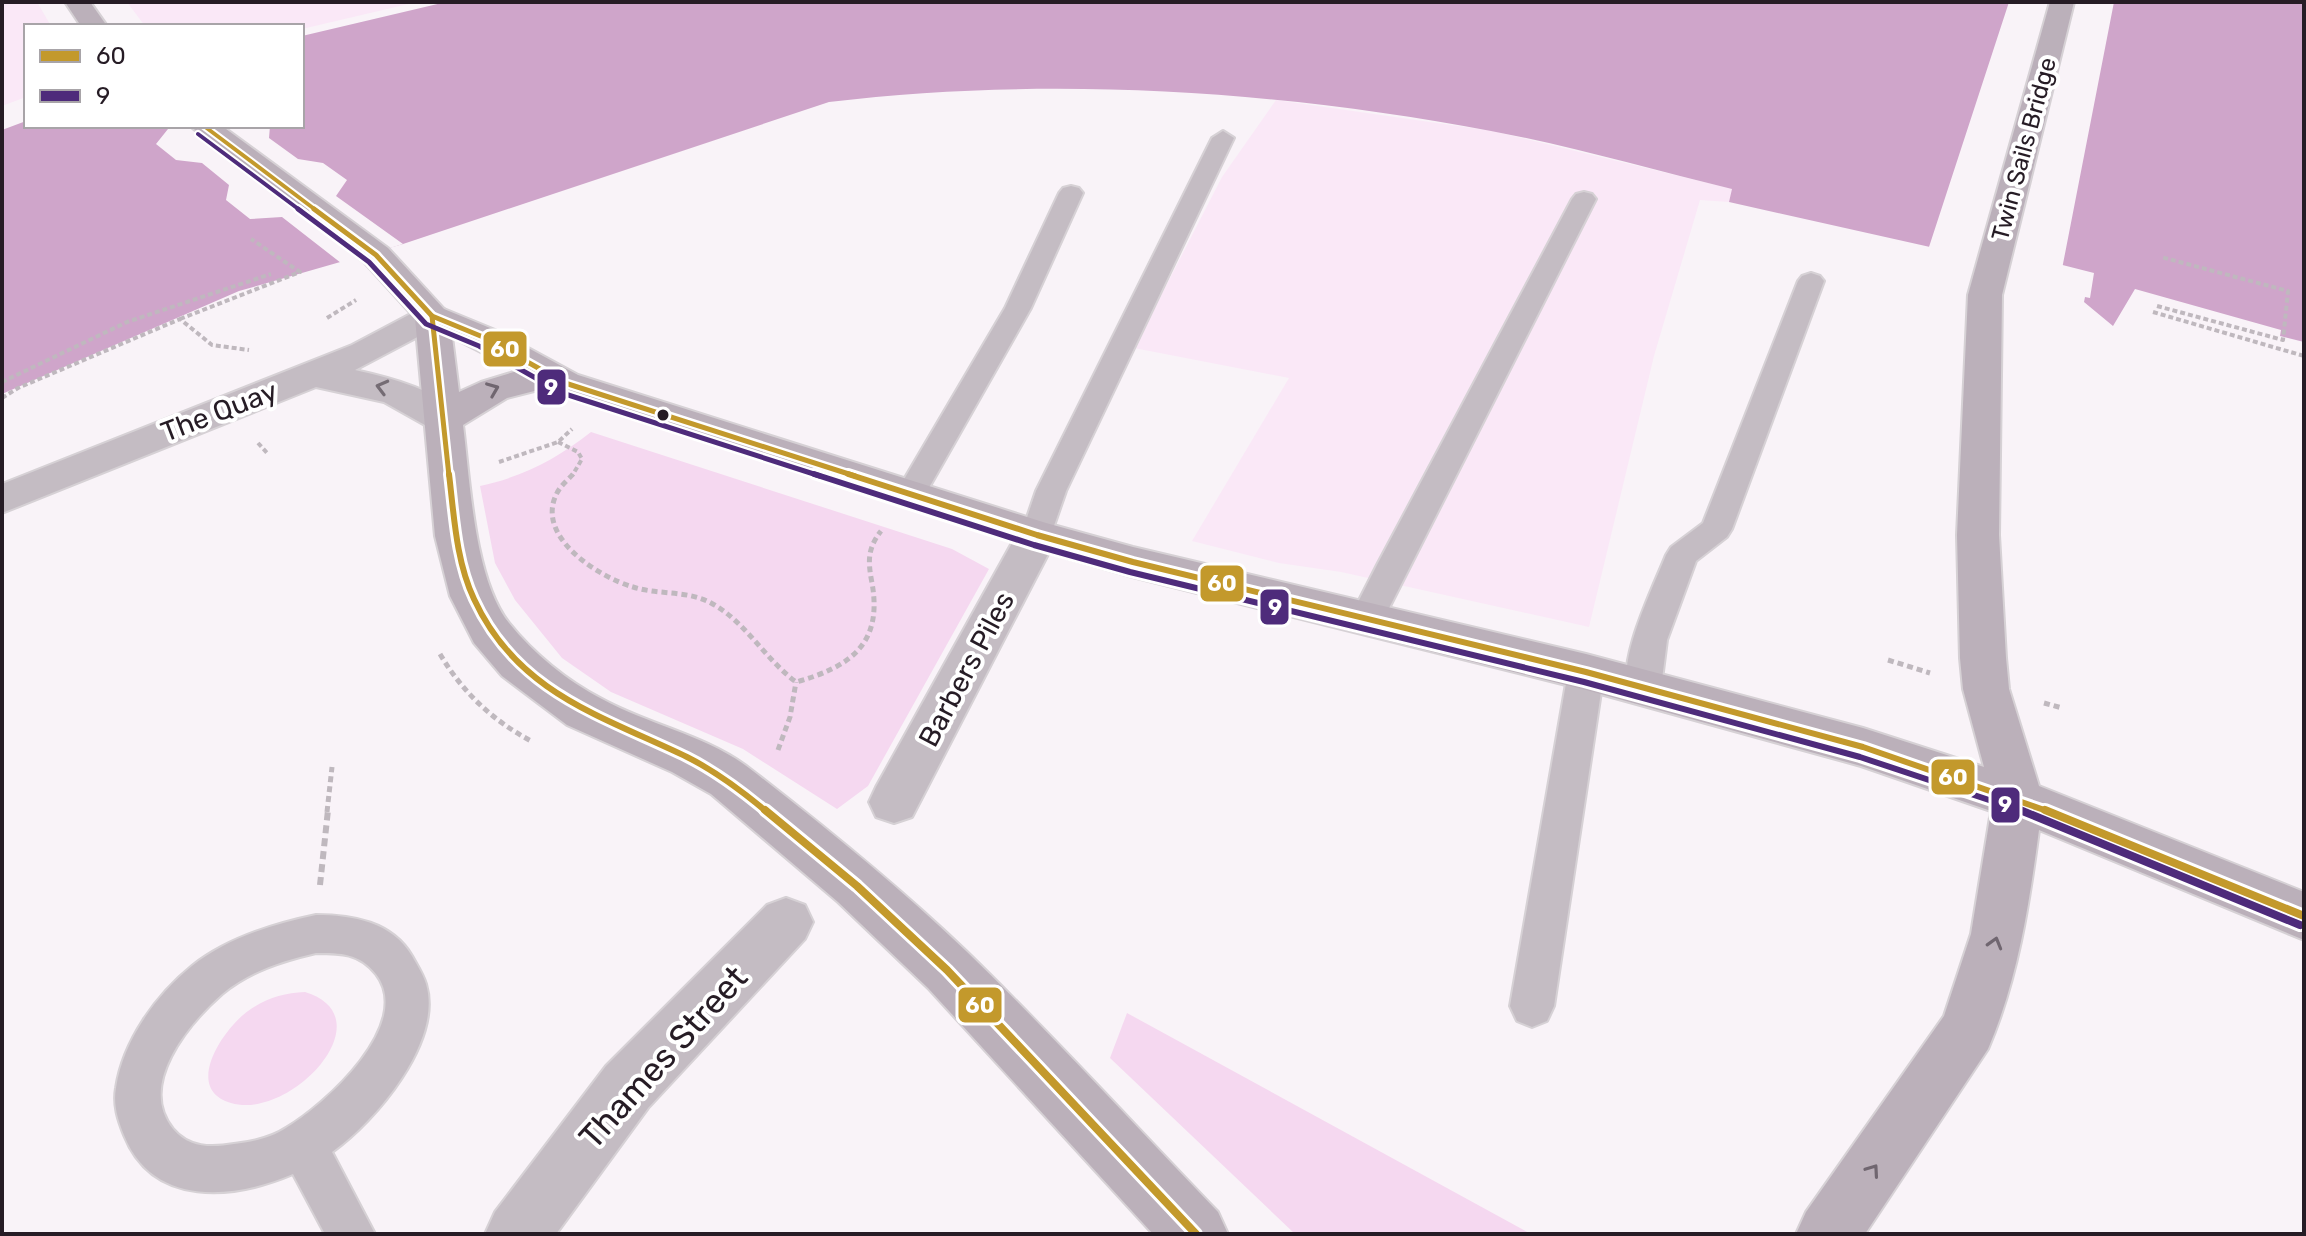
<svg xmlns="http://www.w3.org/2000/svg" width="2306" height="1236" viewBox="0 0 2306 1236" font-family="Rubik,sans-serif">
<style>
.built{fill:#fae8f7}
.green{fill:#f5d8f0}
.water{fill:#cfa5ca}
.pier{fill:#f9f3f8}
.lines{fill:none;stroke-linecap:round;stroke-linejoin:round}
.service-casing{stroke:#d6d1d5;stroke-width:4}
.minor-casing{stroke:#d6d1d5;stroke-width:4}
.trunk-casing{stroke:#d6d1d5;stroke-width:4}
.path-far2{stroke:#bfb8be;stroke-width:4;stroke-dasharray:5 3;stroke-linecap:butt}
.path-far1{stroke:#bfb8be;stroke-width:5;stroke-dasharray:6 4;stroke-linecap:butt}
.path{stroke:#bfb8be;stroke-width:6;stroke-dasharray:8 5;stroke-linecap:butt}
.service{fill:#c4bcc3;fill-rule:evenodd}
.minor{fill:#c4bcc3;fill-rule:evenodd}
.trunk{fill:#bbb0ba;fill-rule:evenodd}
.bus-1-far3-casing{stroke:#fff;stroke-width:8}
.bus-1-far2-casing{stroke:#fff;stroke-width:10}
.bus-1-far1-casing{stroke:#fff;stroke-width:12}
.bus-1-casing{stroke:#fff;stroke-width:14}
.bus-2-far3-casing{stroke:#fff;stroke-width:8}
.bus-2-far2-casing{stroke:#fff;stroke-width:10}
.bus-2-far1-casing{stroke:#fff;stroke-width:12}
.bus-2-casing{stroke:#fff;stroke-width:14}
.bus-1-far3{stroke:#c3992c;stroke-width:4}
.bus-1-far2{stroke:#c3992c;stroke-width:5}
.bus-1-far1{stroke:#c3992c;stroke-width:6}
.bus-1{stroke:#c3992c;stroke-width:8}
.bus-2-far3{stroke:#4e2b7b;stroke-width:4}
.bus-2-far2{stroke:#4e2b7b;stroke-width:5}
.bus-2-far1{stroke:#4e2b7b;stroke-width:6}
.bus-2{stroke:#4e2b7b;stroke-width:8}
.oneway{stroke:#756c74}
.oneway2{stroke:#706670}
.bus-dot{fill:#261c25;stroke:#fff;stroke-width:3}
.labels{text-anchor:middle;stroke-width:8;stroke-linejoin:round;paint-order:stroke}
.far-street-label{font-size:24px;fill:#261c25;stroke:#fff}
.street-label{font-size:28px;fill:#261c25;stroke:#fff}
.near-street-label{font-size:34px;fill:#261c25;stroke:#fff}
.line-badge{stroke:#fff;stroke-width:3}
.badge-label{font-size:22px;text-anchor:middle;font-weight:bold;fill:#fff}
</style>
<rect width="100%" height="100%" fill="#f9f3f8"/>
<g class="built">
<polygon points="2,2 37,2 51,26 26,26 26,97 2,106"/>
<polygon points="127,2 417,2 302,29 302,26 145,26"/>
<polygon points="1276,100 1493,131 1733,189 1729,202 1700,200 1654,356 1589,627 1341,572 1279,563 1192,541 1289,378 1134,348 1222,177"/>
</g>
<g class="green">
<path d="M591 432 952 549 989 569 868 786 837 809 743 749 611 692 562 658 515 600 495 563 480 486C522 477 557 459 591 432Z"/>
<path d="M305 992C387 1017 291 1121 231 1103 182 1089 224 1028 248 1011 266 998 284 993 305 992Z"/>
<polygon points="1127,1013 1531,1234 1295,1234 1110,1058"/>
</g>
<path class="water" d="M446 2H2304V342L2280 336 2281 330 2135 289 2113 326 2084 302 2085 297 2090 298 2094 273 1949 236 1930 247 1729 202 1732 189C1652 170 1572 146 1491 131 1276 90 1047 76 829 102L403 244 239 291 2 394V130L26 121V126H302V36Z"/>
<g class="pier">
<polygon points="2009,2 2114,2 2062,269 1949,240 1928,250"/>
<polygon points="164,126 270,126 269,138 298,159 323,163 347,180 336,196 403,244 341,263 282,217 250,219 226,200 229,185 202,163 176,160 156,144 168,129"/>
</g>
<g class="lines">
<g class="service-casing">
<g id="service">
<polygon points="1223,131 1234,138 1066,491 1048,543 1037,546 1026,543 1021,535 1036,491 1212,138"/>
<polygon points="1071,186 1079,188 1083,193 1031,308 922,500 911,503 900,500 896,493 1005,308 1059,193 1063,188"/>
<polygon points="1584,192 1592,194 1596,199 1384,618 1379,627 1367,631 1355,627 1350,618 1377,565 1572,199 1576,194"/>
<path d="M1811 273 1820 276 1824 281 1732 529 1727 537 1696 561 1667 640 1661 687 1656 697 1643 701 1630 697C1614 665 1653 588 1666 555L1671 547 1703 523 1798 281 1802 276Z"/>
<polygon points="1586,658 1598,662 1604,672 1554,1006 1547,1021 1532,1027 1517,1021 1510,1006 1568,672 1574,662"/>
<path d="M316 915C353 915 392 922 412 956 417 965 423 974 426 984 443 1041 376 1121 332 1152L375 1234H325L293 1174C234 1199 153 1208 124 1135 118 1120 113 1105 116 1088 123 1041 156 995 192 966 227 938 273 924 316 915ZM316 953C341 953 359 953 376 974 415 1024 325 1105 286 1128 271 1138 252 1142 234 1144 211 1148 189 1148 173 1129 137 1085 188 1024 222 994 250 971 282 961 316 953Z"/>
</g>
</g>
<g class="minor-casing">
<g id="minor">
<path d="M432 306 444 309 449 316 444 323 355 370C387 377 445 391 464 420L458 429 445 432 432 429 384 402 316 387 2 513V484L352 345 420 309Z"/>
<polygon points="1037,521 1052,525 1058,535 912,817 894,823 876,817 869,802 876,787 1022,525"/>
<polygon points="786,898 805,905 813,922 805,939 648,1108 556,1234 485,1234 495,1212 606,1066 767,905"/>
</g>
</g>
<g class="trunk-casing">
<g id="trunk">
<polygon points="65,2 90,2 107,26 81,26"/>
<path d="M2050 2H2074L2002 295 1999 535 2006 658 2009 689 2039 786 2304 892V940L2039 830C2029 905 2018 979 1988 1049L1865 1234H1796L1806 1212 1944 1016 1971 934 1991 811 1861 766 1586 690 1133 577 1022 545 546 388 507 398 463 425C470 480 474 579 509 623 533 653 567 681 602 699 649 725 706 735 749 768 824 826 898 886 966 951 1053 1035 1134 1125 1218 1212L1228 1234H1153L928 988 838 902 711 794 672 772 567 725 502 676 474 643 450 596 435 536 415 318 364 262 190 126H222L388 248 444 309 495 330 578 375 1046 523 1133 547 1586 654 1863 728 1984 767 1963 689 1960 658 1957 535 1968 295ZM452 337 517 371 481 382 459 392Z"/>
</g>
</g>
<g class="path-far2">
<polyline points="2157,306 2283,340 2288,291 2161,257"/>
<polyline points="2153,312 2304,356"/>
<polyline points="327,318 356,300"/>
<polyline points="180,319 300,272 251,239"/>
<polyline points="2,382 127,322 271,274"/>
<polyline points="2,398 18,388 180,319 212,345 249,350"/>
<polyline points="558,442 578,452 582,459 572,476"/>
<polyline points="258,443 268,454"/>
<polyline points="499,462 558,442 572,429"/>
</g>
<g class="path-far1">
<path d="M573 474C568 480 561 485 557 493 534 537 599 577 633 587 658 595 687 590 711 603 745 621 765 659 796 682 850 667 883 644 872 583 868 562 867 549 881 531"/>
<path d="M440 654C463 693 493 721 533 742"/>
<polyline points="1888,660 1930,673"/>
<polyline points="2044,703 2062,708"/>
<polyline points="778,750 790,717 796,682"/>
<polyline points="327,812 332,767"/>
</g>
<polyline class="path" points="320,885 328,810"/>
<use href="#service" class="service"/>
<use href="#minor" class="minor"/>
<use href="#trunk" class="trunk"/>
<g class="bus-1-far3-casing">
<polyline id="bus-1-far3" points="204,126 317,211"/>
</g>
<g class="bus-1-far2-casing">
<g id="bus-1-far2">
<polyline points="314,209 376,255 432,316 483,337 565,383 855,476"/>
<polyline points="432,316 449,476"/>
</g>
</g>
<g class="bus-1-far1-casing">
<g id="bus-1-far1">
<path d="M449 474C454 515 456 561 474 599 517 693 602 716 687 757 717 772 742 791 767 812"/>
<polyline points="848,474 1037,535 1133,562 1586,672 1863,747 2050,812"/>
</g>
</g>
<g class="bus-1-casing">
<g id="bus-1">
<polyline points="765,810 857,886 947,970 1196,1234"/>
<polyline points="2045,810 2304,916"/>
</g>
</g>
<g class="bus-2-far3-casing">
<polyline id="bus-2-far3" points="198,134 301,211"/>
</g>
<g class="bus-2-far2-casing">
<polyline id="bus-2-far2" points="298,209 369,262 426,324 479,346 562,393 820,476"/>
</g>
<g class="bus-2-far1-casing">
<polyline id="bus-2-far1" points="814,474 1034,545 1130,572 1584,682 1860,757 2025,812"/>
</g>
<g class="bus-2-casing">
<polyline id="bus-2" points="2020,810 2300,925"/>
</g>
<use href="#bus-1-far3" class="bus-1-far3"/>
<use href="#bus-1-far2" class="bus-1-far2"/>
<use href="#bus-1-far1" class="bus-1-far1"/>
<use href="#bus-1" class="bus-1"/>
<use href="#bus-2-far3" class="bus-2-far3"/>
<use href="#bus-2-far2" class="bus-2-far2"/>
<use href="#bus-2-far1" class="bus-2-far1"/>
<use href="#bus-2" class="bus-2"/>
</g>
<defs><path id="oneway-chevron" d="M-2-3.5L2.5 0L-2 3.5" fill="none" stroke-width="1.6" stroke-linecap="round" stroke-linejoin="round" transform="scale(2)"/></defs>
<use class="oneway" href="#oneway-chevron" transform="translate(382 387) rotate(-165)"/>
<g class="oneway2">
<use href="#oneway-chevron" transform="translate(493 389) rotate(-22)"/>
<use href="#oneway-chevron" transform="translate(1995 943) rotate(-74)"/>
<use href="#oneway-chevron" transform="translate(1873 1170) rotate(-55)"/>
</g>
<circle class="bus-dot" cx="663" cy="415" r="7"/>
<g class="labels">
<g class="far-street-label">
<text transform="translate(2024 149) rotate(-75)" y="8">Twin Sails Bridge</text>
</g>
<g class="street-label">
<text transform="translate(219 411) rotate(-21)" y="10">The Quay</text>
<text transform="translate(966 669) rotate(-62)" y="10">Barbers Piles</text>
</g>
<g class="near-street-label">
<text transform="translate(663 1057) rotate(-48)" y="12">Thames Street</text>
</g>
</g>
<g class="line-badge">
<rect x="482" y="330" width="46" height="38" rx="8" fill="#c3992c"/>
<rect x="536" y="368" width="31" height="38" rx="8" fill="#4e2b7b"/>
<rect x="1199" y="564" width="46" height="39" rx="8" fill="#c3992c"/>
<rect x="1259" y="588" width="31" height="38" rx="8" fill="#4e2b7b"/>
<rect x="1930" y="758" width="46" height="38" rx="8" fill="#c3992c"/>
<rect x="1990" y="786" width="31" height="38" rx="8" fill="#4e2b7b"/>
<rect x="957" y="986" width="46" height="38" rx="8" fill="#c3992c"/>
</g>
<g class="badge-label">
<text x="505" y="357">60</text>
<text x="551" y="395">9</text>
<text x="1222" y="591">60</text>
<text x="1275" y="615">9</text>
<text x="1953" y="785">60</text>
<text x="2005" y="812">9</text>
<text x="980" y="1013">60</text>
</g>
<rect width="2306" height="1236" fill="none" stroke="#261c25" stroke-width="8"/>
<rect x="24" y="24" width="280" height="104" fill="#ffffff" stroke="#a8a4a8" stroke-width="2"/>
<rect x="40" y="50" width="40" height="12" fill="#c3992c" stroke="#a8a4a8" stroke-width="2"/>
<text x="96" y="64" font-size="24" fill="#261c25">60</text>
<rect x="40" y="90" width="40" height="12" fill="#4e2b7b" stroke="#a8a4a8" stroke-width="2"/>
<text x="96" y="104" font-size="24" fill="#261c25">9</text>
</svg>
